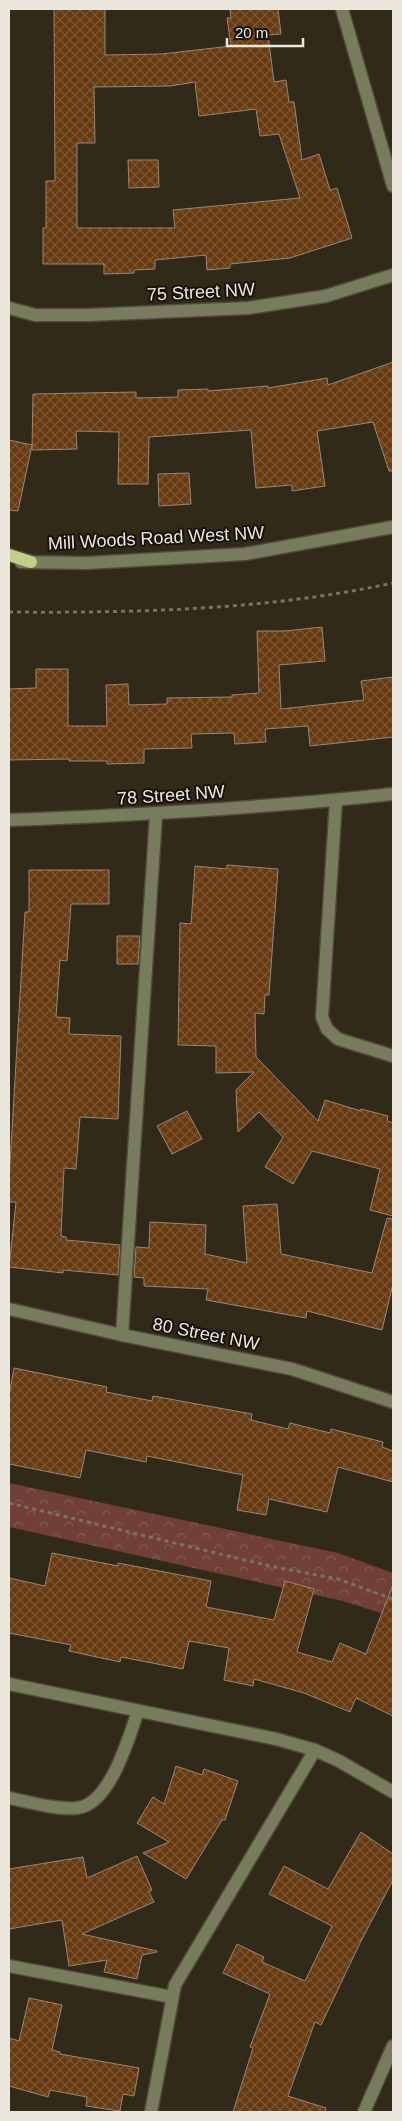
<svg xmlns="http://www.w3.org/2000/svg" width="402" height="2121" viewBox="0 0 402 2121" font-family="Arial,sans-serif">
<style>
.park{fill:url(#park-crowns)}
.building{fill:url(#building-cross-hatch);stroke:#998678;fill-rule:evenodd}
.lines{fill:none;stroke-linecap:round;stroke-linejoin:round}
.minor-casing{stroke:#504838;stroke-width:15}
.major-casing{stroke:#504838;stroke-width:15}
.path{stroke:#7a7364;stroke-width:3;stroke-dasharray:4 4;stroke-linecap:butt}
.minor{stroke:#777c5c;stroke-width:12}
.major{stroke:#c4cd8a;stroke-width:12}
.labels{text-anchor:middle;stroke-width:4;stroke-linejoin:round;paint-order:stroke}
.street-label{font-size:18px;fill:#ece7dc;stroke:#17130c}
</style>
<defs>
<pattern id="park-crowns" width="20" height="18" patternUnits="userSpaceOnUse" patternTransform="scale(1.25)"><rect width="20" height="18" fill="#713f36"/><path d="M2 6a3 3 0 1 1 6 0M12 15a3 3 0 1 1 6 0" fill="none" stroke="#855b52"/></pattern>
<pattern id="building-cross-hatch" width="8" height="8" patternUnits="userSpaceOnUse" patternTransform="scale(1.25)"><rect width="8" height="8" fill="#673a11"/><path d="M0 0l8 8M0 8l8-8" fill="none" stroke="#7d5633"/></pattern>
</defs>
<rect width="100%" height="100%" fill="#322a19"/>
<polygon class="park" points="9,1483 338,1553 393,1573 393,1617 343,1601 9,1527"/>
<g class="building">
<path d="M54 9H105V55L162 54 231 46 227 18H231L230 9H278L281 34 268 35 274 82 286 80 289 102H294L302 160 319 154 330 190 337 188 352 238 290 258 230 264V268L207 270 206 255 155 260V269L134 270V273L104 274V264H43V228H46V181H55ZM195 82 199 116 256 109 260 136 279 134 300 198 173 210 175 228H77V143H95L94 87 170 86Z"/>
<polygon points="128,160 158,160 159,187 129,188"/>
<polygon points="393,362 393,471 389,471 373,422 317,431 325,486 292,491 292,485 256,488 251,430 149,437 148,484 118,484 119,432 76,431 77,449 32,450 33,394 136,392 136,398 178,397 178,390 208,389 208,391 268,386 268,388 327,378 328,385"/>
<polygon points="9,440 32,445 18,511 9,510"/>
<polygon points="189,473 191,504 159,506 158,474"/>
<polygon points="322,627 325,661 279,665 281,709 364,700 361,681 393,677 393,737 310,746 308,726 265,729 266,742 235,744 234,733 191,734 192,748 144,749 144,763 107,764 107,761 69,761 69,759 9,760 9,689 36,688 36,669 68,669 68,726 107,726 106,685 128,684 129,705 167,704 167,698 232,697 232,695 259,693 257,631 285,631"/>
<polygon points="227,865 278,869 269,995 265,995 264,1014 255,1013 256,1057 318,1121 325,1100 361,1111 361,1109 388,1116 387,1121 393,1123 393,1216 370,1210 380,1169 312,1151 293,1184 265,1167 283,1137 259,1112 238,1132 236,1090 254,1072 216,1073 216,1046 178,1045 180,923 191,924 195,866 227,869"/>
<polygon points="29,870 109,870 109,904 71,904 67,961 60,960 56,1017 70,1018 69,1034 121,1036 118,1119 80,1117 76,1169 64,1168 61,1236 66,1237 66,1240 120,1245 118,1275 63,1270 63,1273 9,1267 16,1202 9,1202 9,1180 25,912 29,912"/>
<polygon points="117,936 140,936 138,964 117,964"/>
<polygon points="187,1111 202,1139 172,1154 157,1126"/>
<polygon points="277,1204 281,1254 372,1273 387,1218 393,1219 393,1284 382,1330 307,1311 306,1318 206,1300 208,1289 144,1286 144,1278 134,1277 136,1247 149,1248 150,1222 206,1225 205,1254 247,1263 243,1206"/>
<polygon points="14,1368 107,1387 106,1392 152,1401 153,1396 252,1414 251,1420 288,1429 290,1423 330,1433 331,1429 383,1442 382,1447 393,1451 393,1482 338,1467 327,1512 269,1499 266,1515 237,1510 243,1475 147,1456 146,1462 86,1450 80,1478 9,1464 9,1395"/>
<polygon points="52,1553 118,1566 118,1563 211,1581 206,1607 274,1620 285,1581 314,1589 297,1652 332,1662 340,1643 366,1654 392,1587 393,1587 393,1716 356,1698 350,1712 304,1693 254,1679 253,1686 224,1680 229,1648 189,1641 183,1669 121,1657 120,1662 69,1651 71,1645 9,1633 9,1578 45,1586"/>
<polygon points="176,1766 202,1775 204,1769 238,1781 225,1820 222,1820 186,1879 143,1853 169,1842 137,1823 153,1797 164,1804"/>
<polygon points="361,1832 393,1854 393,1880 360,1943 321,2025 315,2022 288,2096 326,2108 325,2112 233,2112 253,2048 250,2047 270,1994 223,1973 237,1944 264,1957 262,1962 305,1981 332,1926 269,1894 284,1866 328,1889"/>
<polygon points="137,1856 152,1890 149,1892 154,1902 82,1934 157,1951 157,1952 142,1955 137,1979 104,1972 107,1960 69,1966 62,1920 9,1929 9,1869 83,1857 87,1878"/>
<polygon points="29,1998 62,2005 52,2050 60,2052 60,2054 139,2068 134,2096 123,2094 120,2111 86,2106 87,2097 50,2090 48,2097 9,2086 9,2038 19,2041"/>
</g>
<g class="lines">
<g class="minor-casing">
<g id="minor">
<polyline points="342,9 393,186"/>
<polyline points="9,308 35,315 88,315 248,308 326,296 393,275"/>
<polyline points="21,562 87,563 245,554 393,527"/>
<polyline points="336,800 322,1017 327,1029 338,1039 393,1056"/>
<path d="M9 820C138 815 265 808 393 794"/>
<polyline points="9,1309 122,1335 292,1369 393,1402"/>
<polyline points="122,1335 156,815"/>
<polyline points="9,1684 276,1739 315,1750 339,1761 393,1792"/>
<path d="M9 1798C30 1802 55 1810 77 1808 110 1805 129 1737 138 1711"/>
<polyline points="9,1966 172,1997"/>
<polyline points="151,2112 175,1985 315,1750"/>
<polyline points="364,2112 393,2046"/>
</g>
</g>
<g class="major-casing">
<polyline id="major" points="9,555 31,562"/>
</g>
<g class="path">
<path d="M9 612C137 613 268 610 393 583"/>
<polyline points="9,1503 270,1566 338,1579 393,1599"/>
</g>
<use href="#minor" class="minor"/>
<use href="#major" class="major"/>
</g>
<g class="labels">
<g class="street-label">
<text transform="translate(201 292) rotate(-3)" y="6">75 Street NW</text>
<text transform="translate(156 538) rotate(-3)" y="6">Mill Woods Road West NW</text>
<text transform="translate(171 795) rotate(-4)" y="6">78 Street NW</text>
<text transform="translate(206 1334) rotate(11)" y="6">80 Street NW</text>
</g>
</g>
<rect width="402" height="2121" fill="none" stroke="#ece7dc" stroke-width="20"/>
<path d="M227 38v8h76v-8" fill="none" stroke="#ece7dc" stroke-width="2.5"/>
<text x="235" y="38" font-size="15" fill="#ece7dc" stroke="#17130c" stroke-width="4" paint-order="stroke">20 m</text>
</svg>
